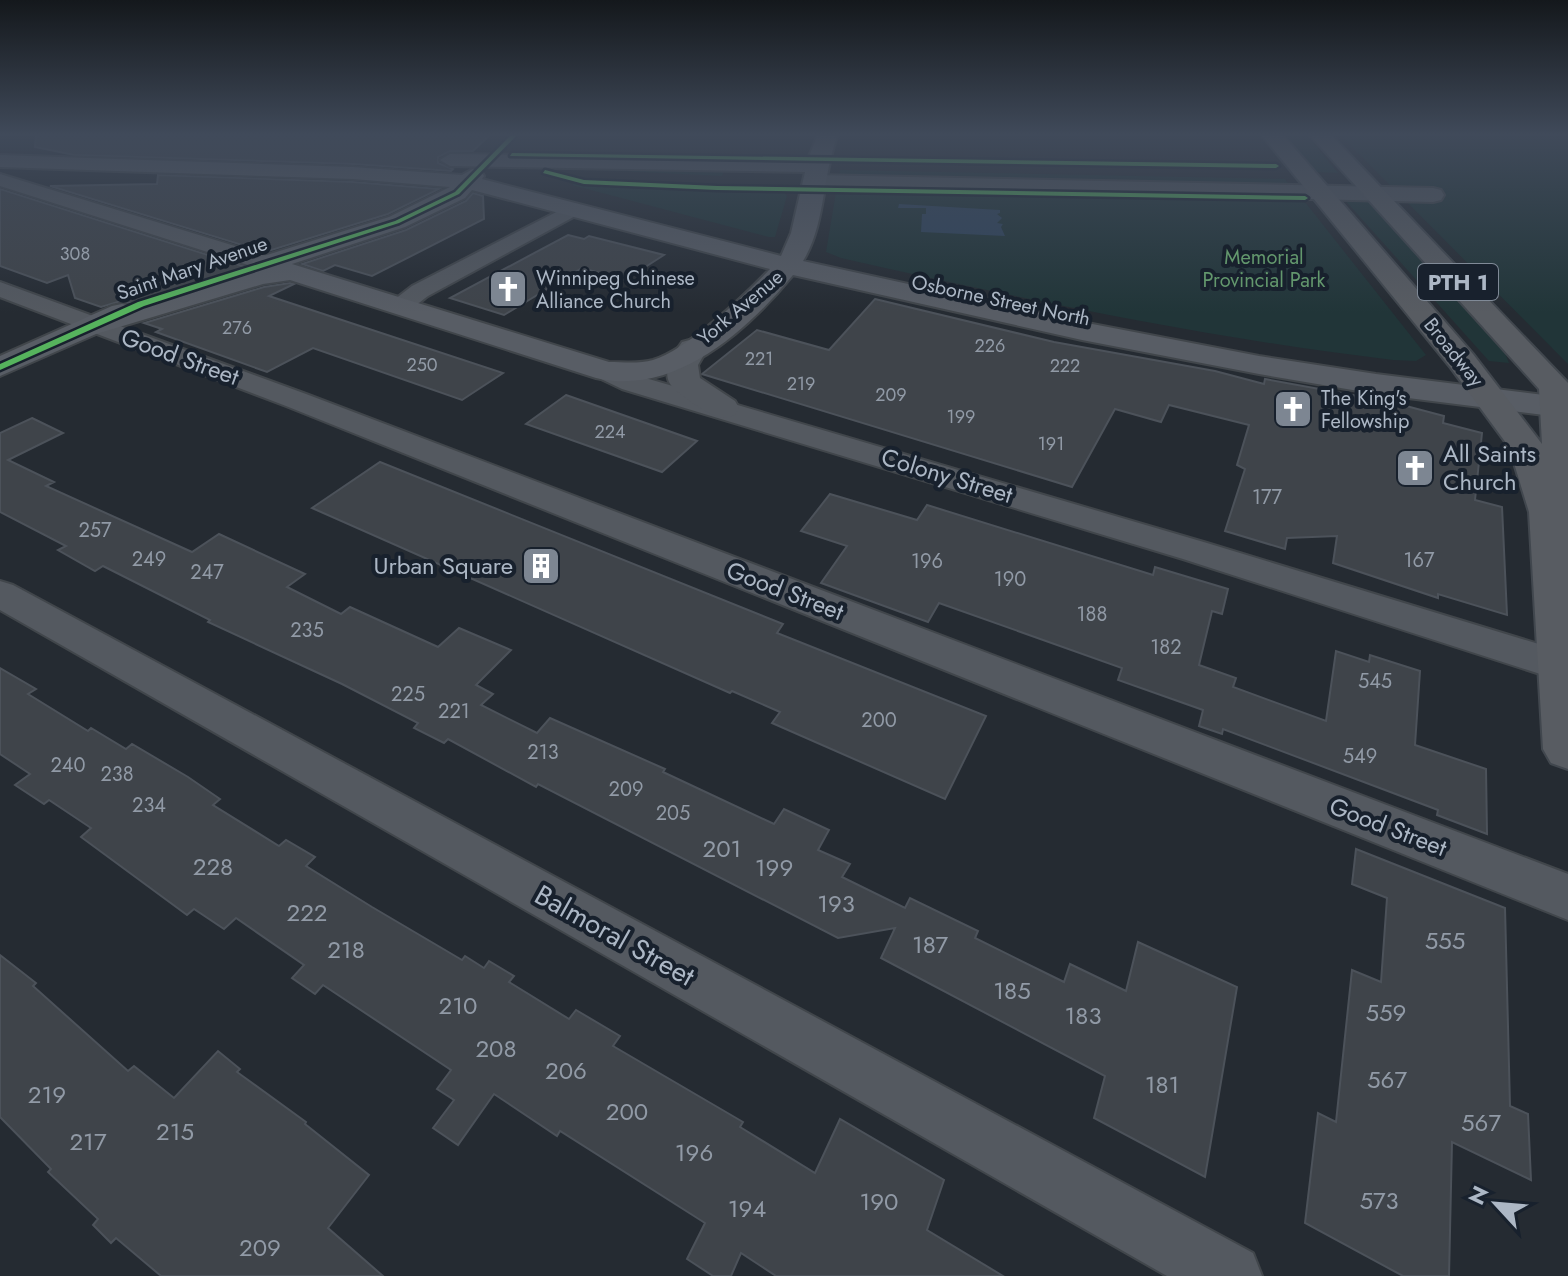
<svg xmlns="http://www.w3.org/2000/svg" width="1568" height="1276" viewBox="0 0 1568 1276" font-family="Jost,sans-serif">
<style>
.green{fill:#213538}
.water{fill:#2f445c}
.building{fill:#3f444a;stroke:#4c525a;stroke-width:2}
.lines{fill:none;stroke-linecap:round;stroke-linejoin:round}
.minor-casing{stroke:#41464b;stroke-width:4}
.tertiary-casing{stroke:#41464b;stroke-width:4}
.secondary-casing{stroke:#41464b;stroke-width:4}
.trunk-casing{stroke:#41474e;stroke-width:4}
.minor{fill:#545960;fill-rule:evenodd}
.tertiary{fill:#545960;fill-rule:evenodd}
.secondary{fill:#585d65;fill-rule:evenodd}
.trunk{fill:#585c62;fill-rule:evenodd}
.cycleway-casing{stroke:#18212d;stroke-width:5}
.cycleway{fill:#56b35d;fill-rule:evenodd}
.labels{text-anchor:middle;stroke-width:8;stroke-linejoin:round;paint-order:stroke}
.far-number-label{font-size:18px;fill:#919aa6}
.far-park-label{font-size:20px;fill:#63976d;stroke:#18212d}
.far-street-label{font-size:20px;fill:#acb7c5;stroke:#18212d}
.far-poi-label{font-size:20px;fill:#acb7c5;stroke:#18212d;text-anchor:start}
.number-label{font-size:20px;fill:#919aa6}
.shield{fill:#18212d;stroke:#808a97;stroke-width:2}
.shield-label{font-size:22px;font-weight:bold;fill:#acb7c5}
.street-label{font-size:24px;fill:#acb7c5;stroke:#18212d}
.poi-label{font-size:24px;fill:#acb7c5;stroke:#18212d;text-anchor:start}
.near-number-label{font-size:24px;fill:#919aa6}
.near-street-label{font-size:28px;fill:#acb7c5;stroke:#18212d}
</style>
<rect width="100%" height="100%" fill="#252b32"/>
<g class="green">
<polygon points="1282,134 1306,134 1338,173 1316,172"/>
<polygon points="1339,134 1568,134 1568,364"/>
<polygon points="538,167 725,168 722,176"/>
<polygon points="840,170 1285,179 1289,185 839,178"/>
<polygon points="575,183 783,191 787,196 775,237 769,237 572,185"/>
<path d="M868 191 1301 197 1426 355 1416 361 1393 360C1207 338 1023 299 841 258L826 252 836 192Z"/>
<polygon points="1343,198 1365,198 1503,348 1509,363 1489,361"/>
</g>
<polygon class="water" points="899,204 1000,210 1000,213 997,214 1002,218 997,223 1003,224 1001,227 1005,236 921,232 922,214 926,214 926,208 898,208"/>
<g class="building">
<polygon points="36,134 491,134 473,151 450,151 438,157 438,163 453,169 451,171 353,164 74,155 35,147"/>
<polygon points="158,175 353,182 439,189 388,214 265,252 50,186 157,184"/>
<polygon points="0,189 249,268 132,303 121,301 101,307 75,298 68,275 47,283 0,266"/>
<polygon points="473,193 483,196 484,219 372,276 335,265 323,271 302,264 406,230 466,201"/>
<polygon points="568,235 584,239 589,236 664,255 625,280 582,268 504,315 450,298"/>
<polygon points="290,283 294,284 269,296 503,373 462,400 313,348 267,372 156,332 162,329 144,323 264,287"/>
<polygon points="875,299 1054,342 1215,371 1264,384 1265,379 1391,402 1444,416 1443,423 1482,433 1475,500 1502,507 1507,615 1438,594 1438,598 1333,563 1337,536 1287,538 1285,549 1225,531 1245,469 1237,465 1249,425 1169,405 1161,422 1115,409 1072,487 702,374 757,330 829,350"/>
<polygon points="566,395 697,441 662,472 526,424"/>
<polygon points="32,418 63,433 8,460 54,482 46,486 192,552 219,534 305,574 287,587 341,614 350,607 438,647 459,628 511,650 476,685 493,694 481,705 537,733 550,718 665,769 663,772 774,824 784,809 829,830 818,850 850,864 842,877 905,908 910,898 978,931 975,938 1064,982 1070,964 1126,991 1138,942 1237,987 1205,1177 1094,1118 1105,1076 881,958 895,928 838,938 538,784 536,787 448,739 444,743 414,728 418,723 342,684 208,622 210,620 103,566 95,571 58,550 66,546 0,512 0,433"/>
<polygon points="380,462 783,624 777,633 986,716 945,799 772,723 780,712 732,691 730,693 312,508"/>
<polygon points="830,494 917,520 927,505 1153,575 1155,567 1228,589 1222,614 1212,611 1199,665 1236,678 1233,687 1326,721 1336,651 1369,662 1370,655 1420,671 1415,745 1486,769 1487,834 1437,815 1438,810 1223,729 1222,734 1199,726 1203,710 1118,680 1122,668 939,603 928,622 821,583 847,546 801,531"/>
<polygon points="0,668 36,689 28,694 88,731 91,728 126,749 132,744 188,777 220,799 213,805 279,846 286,840 315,857 306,866 372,907 462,960 465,956 484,968 489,961 514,976 509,982 569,1019 576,1010 620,1036 613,1046 743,1122 740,1127 815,1173 840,1119 944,1180 927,1230 1003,1276 776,1276 741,1253 731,1276 713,1276 687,1259 705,1223 560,1131 557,1136 494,1094 458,1145 433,1128 454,1100 437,1089 451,1070 323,985 315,994 292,978 304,965 236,918 224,929 194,909 187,915 81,837 91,828 49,800 44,804 15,785 30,774 0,754"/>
<polygon points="1356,849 1505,908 1510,1106 1528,1114 1531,1180 1452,1142 1449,1276 1403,1276 1305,1223 1318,1113 1336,1122 1352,970 1381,982 1387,898 1352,884"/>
<polygon points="0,955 36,983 33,986 128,1071 134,1066 174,1098 218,1051 240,1069 237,1072 306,1122 305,1124 369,1175 328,1228 383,1276 161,1276 116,1238 111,1243 93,1225 98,1219 48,1172 51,1169 0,1117"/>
</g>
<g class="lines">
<g class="minor-casing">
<g id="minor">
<polygon points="0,174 277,259 280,264 277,269 261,269 0,186"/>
<path d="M572 204 582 210 579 214 428 296C416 305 406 315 389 311L386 306 412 286Z"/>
<polygon points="0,282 306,394 1568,874 1568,920 286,406 0,297"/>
<polygon points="607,363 642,377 1207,543 1568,653 1568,683 1183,559 622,389 597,377 594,371 597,365"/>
<polygon points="0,581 13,585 1253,1253 1262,1276 1167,1276 0,610"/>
</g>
</g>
<g class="tertiary-casing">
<g id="tertiary">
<polygon points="814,175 1433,188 1441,190 1444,195 1441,200 1433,202 806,187 803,182 806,177"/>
<path d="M693 339 704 342 708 348 698 365 700 378 735 401 739 408 735 415C733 416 724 418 722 418 712 417 673 392 669 382 663 367 674 354 682 342Z"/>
</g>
</g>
<g class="secondary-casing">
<path id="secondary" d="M818 134H838C822 175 826 224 803 261L1082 322 1259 356 1376 374 1568 398V418L1376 394 1259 374 1082 340 793 275C747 331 674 397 596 378L290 280 263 284 96 334 0 376V356L112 306 122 304 132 306 254 270 250 265 254 259 389 217 450 187 353 179 0 167V155L353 167 462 175 473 169 481 171 484 176 482 179 781 256 791 233 805 172 450 166 440 160 450 154 808 159ZM472 190 770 269C744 296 688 349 653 360 639 364 623 362 609 362L292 264 405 227 465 198Z"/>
</g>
<g class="trunk-casing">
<polygon id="trunk" points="1261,134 1282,134 1473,354 1542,444 1539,389 1309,134 1330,134 1568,383 1568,769 1551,763 1543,749 1529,512 1509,447 1451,368"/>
</g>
<use href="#minor" class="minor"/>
<use href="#tertiary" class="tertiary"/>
<use href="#secondary" class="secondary"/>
<use href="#trunk" class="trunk"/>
<g class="cycleway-casing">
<g id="cycleway">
<polygon points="512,134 518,134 459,194 399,223 144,306 0,370 0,364 138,302 395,221 455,192"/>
<polygon points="512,153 1276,164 1279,166 1276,168 510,156"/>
<polygon points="545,170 584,180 717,186 1305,196 1308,198 1305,200 717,190 584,184 543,173"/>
</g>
</g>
<use href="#cycleway" class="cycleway"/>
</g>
<linearGradient id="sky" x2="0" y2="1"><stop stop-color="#14181c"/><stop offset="0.43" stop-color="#404a5a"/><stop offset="1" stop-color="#404a5a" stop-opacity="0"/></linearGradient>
<rect width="1568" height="313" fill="url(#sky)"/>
<defs>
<g id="church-square" transform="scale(2)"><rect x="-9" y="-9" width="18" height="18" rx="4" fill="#7d8692" stroke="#18212d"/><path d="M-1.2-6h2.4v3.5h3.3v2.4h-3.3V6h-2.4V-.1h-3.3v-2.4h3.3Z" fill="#fff"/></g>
<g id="building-square" transform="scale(2)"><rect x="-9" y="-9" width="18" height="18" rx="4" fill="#7d8692" stroke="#18212d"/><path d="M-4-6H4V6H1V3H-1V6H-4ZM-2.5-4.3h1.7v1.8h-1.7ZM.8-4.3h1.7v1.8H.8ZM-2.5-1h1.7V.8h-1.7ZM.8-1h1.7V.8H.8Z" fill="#fff"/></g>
</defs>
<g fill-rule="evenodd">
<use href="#church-square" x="508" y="289"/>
<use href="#church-square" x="1293" y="409"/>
<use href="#church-square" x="1415" y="468"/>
<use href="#building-square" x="541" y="566"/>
</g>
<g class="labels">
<g class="far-number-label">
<text x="75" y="260">308</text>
<text x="237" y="334">276</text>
<text x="990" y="352">226</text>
<text x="759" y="365">221</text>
<text x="422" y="371">250</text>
<text x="1065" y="372">222</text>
<text x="801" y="390">219</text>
<text x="891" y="401">209</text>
<text x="961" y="423">199</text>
<text x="610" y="438">224</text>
<text x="1051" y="450">191</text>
</g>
<g class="far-park-label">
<text x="1264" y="264">Memorial<tspan x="1264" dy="23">Provincial Park</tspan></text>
</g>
<g class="far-street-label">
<text transform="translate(192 268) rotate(-19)" y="7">Saint Mary Avenue</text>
<text transform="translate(1001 300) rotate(12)" y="7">Osborne Street North</text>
<text transform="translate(740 307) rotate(-40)" y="7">York Avenue</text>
<text transform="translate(1454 352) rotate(51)" y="7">Broadway</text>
</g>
<g class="far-poi-label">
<text x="536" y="285">Winnipeg Chinese<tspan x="536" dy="23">Alliance Church</tspan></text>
<text x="1321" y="405">The King's<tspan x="1321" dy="23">Fellowship</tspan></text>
</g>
<g class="number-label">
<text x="1267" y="504">177</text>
<text x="95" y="537">257</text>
<text x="149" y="566">249</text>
<text x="1419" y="567">167</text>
<text x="927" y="568">196</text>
<text x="207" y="579">247</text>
<text x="1010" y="586">190</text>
<text x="1092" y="621">188</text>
<text x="307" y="637">235</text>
<text x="1166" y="654">182</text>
<text x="1375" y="688">545</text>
<text x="408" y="701">225</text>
<text x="454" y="718">221</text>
<text x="879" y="727">200</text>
<text x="543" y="759">213</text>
<text x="1360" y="763">549</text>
<text x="68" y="772">240</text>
<text x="117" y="781">238</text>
<text x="626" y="796">209</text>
<text x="149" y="812">234</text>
<text x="673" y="820">205</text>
</g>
<rect class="shield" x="1418" y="264" width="80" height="36" rx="6"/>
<g class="shield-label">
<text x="1458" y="290">PTH 1</text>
</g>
<g class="street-label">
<text transform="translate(180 357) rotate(20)" y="8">Good Street</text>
<text transform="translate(947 476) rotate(17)" y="8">Colony Street</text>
<text transform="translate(785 591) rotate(21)" y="8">Good Street</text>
<text transform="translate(1388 827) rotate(21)" y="8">Good Street</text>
</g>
<g class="poi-label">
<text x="1443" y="462">All Saints<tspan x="1443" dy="28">Church</tspan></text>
<text x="513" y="574" text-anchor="end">Urban Square</text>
</g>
<g class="near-number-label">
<text x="722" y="857">201</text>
<text x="213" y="875">228</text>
<text x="774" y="876">199</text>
<text x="836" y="912">193</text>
<text x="307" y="921">222</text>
<text x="1445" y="949">555</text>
<text x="930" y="953">187</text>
<text x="346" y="958">218</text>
<text x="1012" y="999">185</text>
<text x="458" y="1014">210</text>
<text x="1386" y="1021">559</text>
<text x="1083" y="1024">183</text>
<text x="496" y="1057">208</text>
<text x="566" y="1079">206</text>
<text x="1387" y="1088">567</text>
<text x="1162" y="1093">181</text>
<text x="47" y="1103">219</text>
<text x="627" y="1120">200</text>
<text x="1481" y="1131">567</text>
<text x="175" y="1140">215</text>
<text x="88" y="1150">217</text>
<text x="694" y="1161">196</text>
<text x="1379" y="1209">573</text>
<text x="879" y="1210">190</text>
<text x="747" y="1217">194</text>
<text x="260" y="1256">209</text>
</g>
<g class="near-street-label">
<text transform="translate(615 935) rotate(29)" y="10">Balmoral Street</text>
</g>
</g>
<g transform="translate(1496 1204) rotate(296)" stroke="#18212d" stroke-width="6" paint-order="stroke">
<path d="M0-6L14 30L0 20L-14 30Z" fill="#acb7c5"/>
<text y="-12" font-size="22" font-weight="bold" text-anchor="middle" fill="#acb7c5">N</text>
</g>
</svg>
